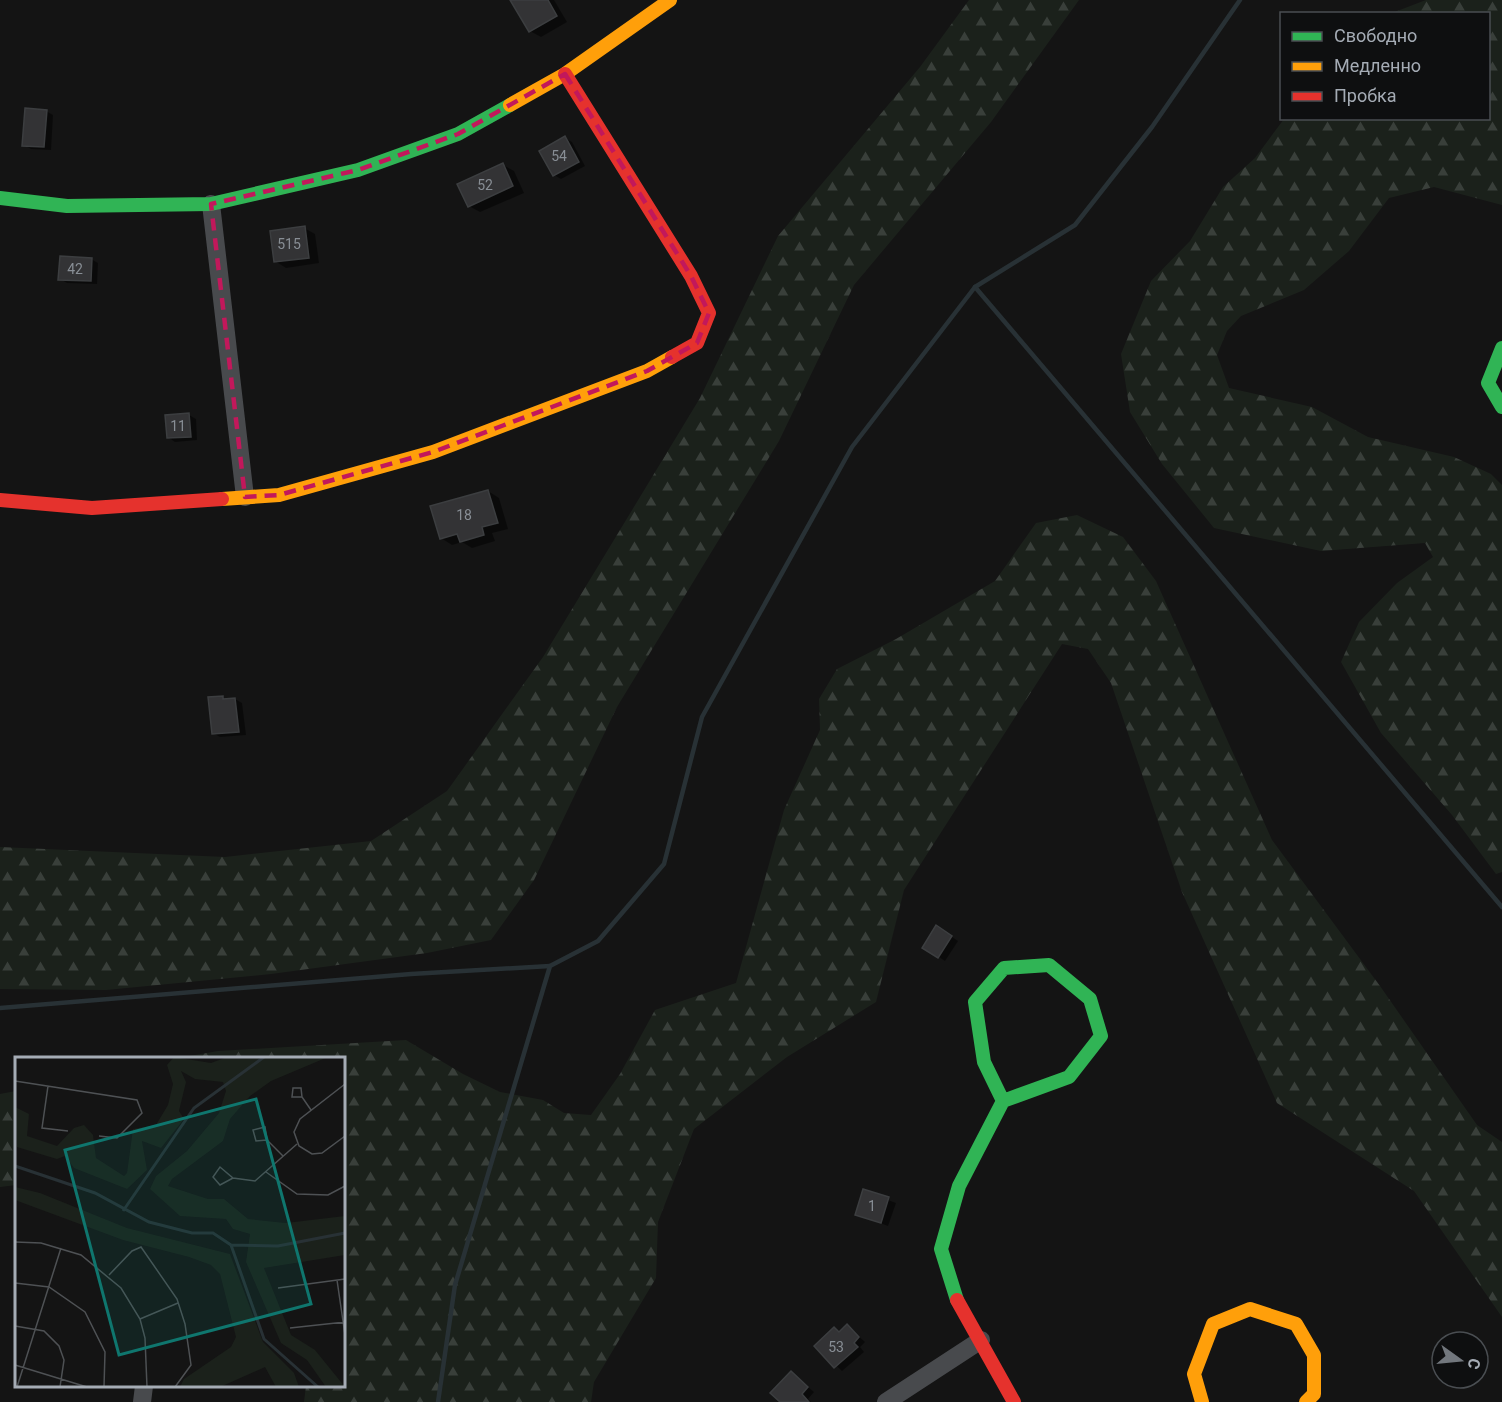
<svg xmlns="http://www.w3.org/2000/svg" width="1502" height="1402" viewBox="0 0 1502 1402" font-family="Roboto,sans-serif">
<style>
.forest{fill:url(#forest-firs)}
.shadow{fill:#0007}
.lines{fill:none;stroke-linecap:round;stroke-linejoin:round}
.stream{stroke:#283135;stroke-width:4.5}
.building{fill:#333335;stroke:#3c3e40;stroke-width:1.5}
.street{stroke:#484a4d;stroke-width:18}
.fast{stroke:#30b455;stroke-width:14}
.slow{stroke:#ff9f0a;stroke-width:14}
.jam{stroke:#e5322d;stroke-width:14}
.marked{fill:none;stroke:#c2185b;stroke-width:4.5;stroke-dasharray:12 8;stroke-linejoin:round}
.labels{text-anchor:middle;stroke-width:4.5;stroke-linejoin:round;paint-order:stroke}
.number-label{font-size:14px;fill:#888e95}
.inset-river{fill:none;stroke:#283135;stroke-width:3}
.inset-road{fill:none;stroke:#4e5154;stroke-width:1.5}
.view{fill:#0f766e;fill-opacity:0.15;stroke:#0f766e;stroke-width:3}
.inset-edge{fill:none;stroke:#a5acb5;stroke-width:3}
</style>
<defs>
<pattern id="forest-firs" width="22" height="20" patternUnits="userSpaceOnUse" patternTransform="scale(1.5)"><rect width="22" height="20" fill="#1b211b"/><path d="M5 1l3.5 6h-7zM16 11l3.5 6h-7z" fill="#393f3a"/></pattern>
</defs>
<rect width="100%" height="100%" fill="#141414"/>
<g class="forest">
<polygon points="969,0 1079,0 991,122 854,285 779,441 617,707 534,880 491,940 427,953 271,974 106,990 0,989 0,847 225,857 371,841 447,791 543,657 700,398 778,236 920,67"/>
<polygon points="1426,0 1502,0 1502,205 1434,187 1389,198 1349,251 1304,290 1241,316 1227,331 1217,355 1229,388 1312,407 1368,437 1454,457 1491,474 1502,485 1502,872 1496,874 1452,815 1381,733 1341,662 1359,622 1397,583 1433,557 1425,543 1321,551 1214,528 1162,464 1130,412 1121,354 1151,281 1190,241 1223,187 1255,158 1284,119 1488,118 1488,14 1392,13"/>
<polygon points="1077,515 1123,537 1156,581 1272,840 1380,986 1477,1125 1502,1142 1502,1317 1414,1191 1277,1103 1182,892 1111,683 1088,649 1062,644 904,890 876,1002 787,1057 694,1129 658,1222 656,1278 594,1382 591,1402 304,1402 306,1386 344,1386 344,1058 178,1058 218,1051 406,1040 463,1074 500,1092 543,1100 564,1113 591,1115 620,1074 655,1010 736,983 784,810 820,730 819,699 837,669 896,639 995,581 1036,523"/>
<polygon points="16,1091 16,1185 0,1187 0,1094"/>
</g>
<g class="shadow">
<polygon points="519,0 554,0 567,22 541,37 530,31"/>
<polygon points="46,111 53,115 51,150 31,149 24,145"/>
<polygon points="565,138 572,142 585,166 561,179 554,175"/>
<polygon points="503,165 514,171 524,193 480,212 469,206"/>
<polygon points="304,228 315,234 319,263 286,268 275,261"/>
<polygon points="91,259 98,263 97,284 67,283 60,279"/>
<polygon points="189,415 196,419 197,440 175,442 168,437"/>
<polygon points="488,491 499,498 508,529 492,533 495,541 472,548 462,542 452,545 441,538"/>
<polygon points="235,699 242,703 246,735 220,737 213,733"/>
<polygon points="937,927 958,941 945,961 924,947"/>
<polygon points="864,1191 896,1203 888,1226 856,1214"/>
<polygon points="847,1326 865,1342 860,1347 864,1352 842,1371 816,1346 835,1329 841,1332"/>
<polygon points="791,1373 814,1392 808,1399 811,1402 782,1402"/>
</g>
<g class="lines">
<g class="stream">
<polyline points="975,287 1502,907"/>
<polyline points="0,1008 411,974 550,966"/>
<polyline points="438,1402 455,1285 550,966 598,941 664,864 702,717 852,447 975,287 1075,225 1152,127 1240,0"/>
</g>
</g>
<g class="building">
<polygon points="510,0 548,0 557,16 529,32"/>
<polygon points="25,108 47,110 44,147 22,146"/>
<polygon points="565,136 579,162 553,176 539,151"/>
<polygon points="503,163 513,186 468,207 457,184"/>
<polygon points="305,226 309,258 274,262 270,231"/>
<polygon points="60,256 92,258 91,281 58,280"/>
<polygon points="189,413 191,437 167,438 165,415"/>
<polygon points="488,490 498,523 482,527 484,535 460,542 457,534 440,539 430,506"/>
<polygon points="223,696 223,699 235,698 239,732 212,734 208,697"/>
<polygon points="936,925 952,936 938,958 922,948"/>
<polygon points="863,1189 889,1197 881,1223 855,1215"/>
<polygon points="847,1324 859,1337 854,1343 858,1347 834,1368 814,1346 834,1327 839,1332"/>
<polygon points="791,1371 808,1387 802,1394 809,1402 780,1402 770,1393"/>
</g>
<g class="lines">
<g class="street">
<polyline points="211,204 245,497"/>
<polyline points="142,1402 144,1386"/>
<polyline points="886,1402 981,1340"/>
</g>
<g class="fast">
<polyline points="0,198 67,206 211,204 358,170 458,134 510,105"/>
<polyline points="1502,348 1488,383 1502,407"/>
<polyline points="957,1300 941,1249 959,1186 1003,1101 1069,1077 1101,1036 1090,999 1049,965 1004,968 975,1002 984,1062 1003,1101"/>
</g>
<g class="slow">
<polyline points="510,105 565,74 670,0"/>
<polyline points="222,499 279,495 433,452 647,371 672,357"/>
<polyline points="1202,1402 1194,1374 1213,1324 1250,1309 1296,1324 1314,1355 1314,1394 1306,1402"/>
</g>
<g class="jam">
<polyline points="565,74 691,276 709,313 697,343 672,357"/>
<polyline points="0,500 92,508 222,499"/>
<polyline points="957,1300 1014,1402"/>
</g>
</g>
<path class="marked" d="M565 74 691 276 709 313 697 343 647 371 433 452 279 495 245 497 211 204 358 170 458 134Z"/>
<g class="labels">
<g class="number-label">
<text x="559" y="161">54</text>
<text x="485" y="190">52</text>
<text x="289" y="249">515</text>
<text x="75" y="274">42</text>
<text x="178" y="431">11</text>
<text x="464" y="520">18</text>
<text x="872" y="1211">1</text>
<text x="836" y="1352">53</text>
</g>
</g>
<g transform="translate(15 1057)">
<rect width="330" height="330" fill="#141414"/>
<path d="M159 0 196 6 212 0H313L256 24 235 39 215 62 208 84 157 122 153 129 193 142H209L233 162 271 166 330 159V198L249 211 276 278 300 293 330 330H311L292 303 266 286 231 205 235 177 218 172 211 162 165 159 135 132 141 119 172 94 204 56 211 34 208 25 180 22 166 14 171 25 164 54 169 62 146 91 127 84 132 113 112 132 59 111 50 99 42 102 2 90 0 50 14 57 12 79 42 89 59 71 69 68 78 78 81 101 109 119 112 116 118 72 141 68 153 48 158 27 152 8ZM0 130 25 136 112 171 215 197 248 285 279 316 284 330H261L250 310 205 330H165L169 322 216 290 221 280 205 217 196 208 174 200 108 183 0 143Z" fill="#1b211b"/>
<path class="inset-river" d="M0 109 80 136 134 165 177 176H198L216 188 263 189 330 176M108 154 179 51 249 0M216 188 249 282 303 330"/>
<path class="inset-road" d="M0 24 122 43 127 56 102 81 84 79M330 27 285 62 279 75 284 89 297 97 307 96 330 79M33 29 27 71 53 74M287 40H277L278 31H286L287 40 296 53M252 83 241 84 238 73 250 70 252 83 268 99M251 115 282 137 313 138 330 129M218 121 205 128 198 120 205 110 218 121 240 124 282 87M0 185 26 186 66 198 106 231 125 262 130 281 132 330M94 218 117 194 126 190 162 242 170 267 176 308 160 330M322 223 330 278M0 226 34 230 70 255 90 295 89 330M263 231 330 222M125 262 163 246M0 269 29 274 44 289 49 303 45 330M275 271 330 265M0 308 72 330M2 330 46 191"/>
<path class="view" d="M241 42 296 247 104 298 50 93Z"/>
<rect width="330" height="330" class="inset-edge"/>
</g>
<rect x="1280" y="12" width="210" height="108" fill="#0e0f10" stroke="#4a4e52" stroke-width="1.5"/>
<rect x="1292" y="32" width="30" height="9" fill="#30b455" stroke="#4a4e52" stroke-width="1.5"/>
<text x="1334" y="42" font-size="18" fill="#a5acb5">Свободно</text>
<rect x="1292" y="62" width="30" height="9" fill="#ff9f0a" stroke="#4a4e52" stroke-width="1.5"/>
<text x="1334" y="72" font-size="18" fill="#a5acb5">Медленно</text>
<rect x="1292" y="92" width="30" height="9" fill="#e5322d" stroke="#4a4e52" stroke-width="1.5"/>
<text x="1334" y="102" font-size="18" fill="#a5acb5">Пробка</text>
<g transform="translate(1460 1360) rotate(105)"><circle r="28" fill="#0e0f10" stroke="#4a4e52" stroke-width="1.5"/>
<path d="M0-4.5L10 22L0 15L-10 22Z" fill="#72777d"/>
<text y="-9" font-size="16" font-weight="bold" text-anchor="middle" fill="#a5acb5">С</text>
</g>
</svg>
